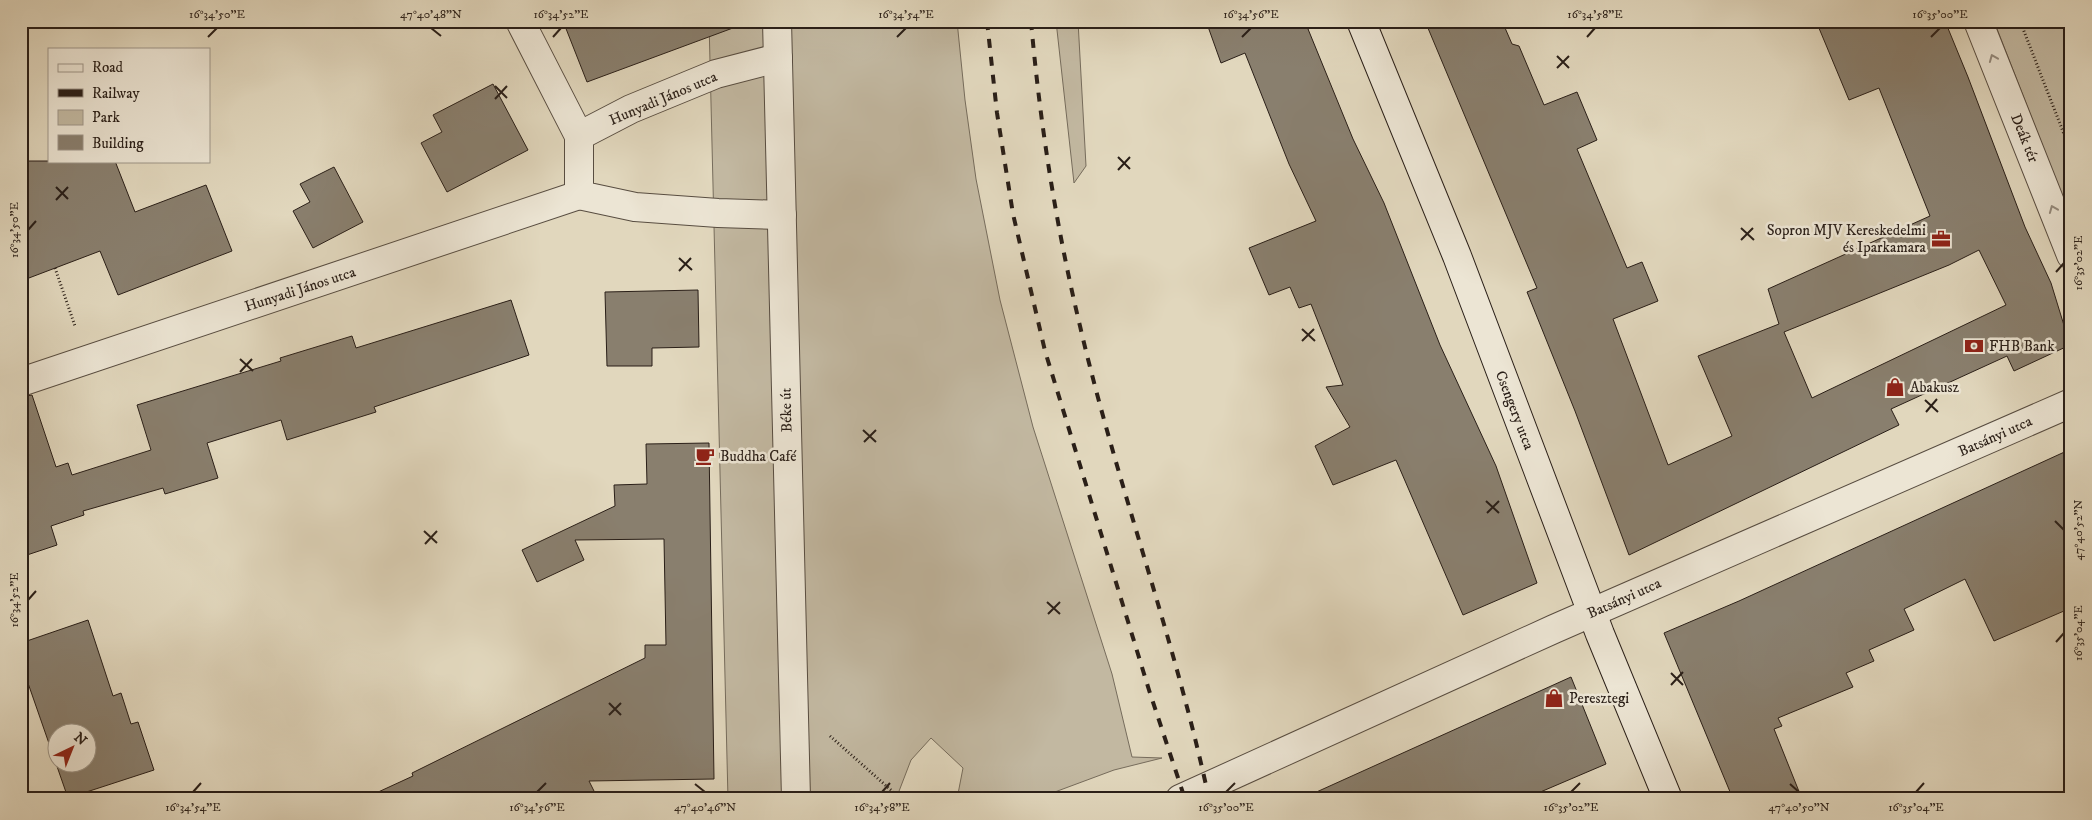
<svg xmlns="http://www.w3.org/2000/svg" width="2092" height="820" viewBox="0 0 2092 820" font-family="'IM FELL DW Pica',serif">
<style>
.green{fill:#c2b8a1;stroke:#766c5c}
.building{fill:#897f6e;stroke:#2a1f18;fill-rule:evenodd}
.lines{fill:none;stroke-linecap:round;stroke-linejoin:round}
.street-casing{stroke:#584d41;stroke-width:30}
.secondary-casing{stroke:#2a1f18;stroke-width:30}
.path{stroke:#2a1f18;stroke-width:3;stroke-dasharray:1 2.5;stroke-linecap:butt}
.street{stroke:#ece5d4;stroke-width:28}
.secondary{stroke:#ece5d4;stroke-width:28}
.rail{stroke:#2a1f18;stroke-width:4;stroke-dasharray:9 9;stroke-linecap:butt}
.oneway{stroke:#958c7f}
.ticks{fill:none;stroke:#2a1f18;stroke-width:2}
.labels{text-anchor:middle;stroke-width:5;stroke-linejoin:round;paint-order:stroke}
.street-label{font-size:15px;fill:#2a1f18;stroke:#ece5d4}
.poi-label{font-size:15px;fill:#2a1f18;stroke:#ece5d4;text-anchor:start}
.neatline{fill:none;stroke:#2a1f18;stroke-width:2}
.ticks-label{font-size:12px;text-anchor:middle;fill:#2a1f18}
</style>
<rect width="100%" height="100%" fill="#e1d7bd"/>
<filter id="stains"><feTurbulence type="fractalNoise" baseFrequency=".004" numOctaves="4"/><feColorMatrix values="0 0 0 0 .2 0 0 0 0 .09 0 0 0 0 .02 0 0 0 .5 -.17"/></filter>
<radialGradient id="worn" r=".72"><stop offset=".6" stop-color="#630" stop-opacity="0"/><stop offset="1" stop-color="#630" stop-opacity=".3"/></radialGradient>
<g class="green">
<polygon points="709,21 957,21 965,100 976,179 1000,300 1033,427 1112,674 1132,757 1162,758 1114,770 1036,799 957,799 963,768 931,738 911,760 896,799 728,799"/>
<polygon points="1056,21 1078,21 1086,166 1074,183"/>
<polygon points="1994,21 2071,21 2071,219"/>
</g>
<g class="building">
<polygon points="563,21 740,21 741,25 587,82"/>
<polygon points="1206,21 1321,21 1321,23 1308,29 1353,139 1384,203 1440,345 1496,466 1537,583 1463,615 1396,460 1333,485 1315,446 1350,427 1326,387 1343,385 1311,304 1299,308 1290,287 1269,295 1249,248 1316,221 1289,164 1245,53 1221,63"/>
<path d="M1425 21H1502L1512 44 1519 46 1544 105 1577 92 1597 140 1577 149 1627 268 1642 262 1658 301 1613 319 1668 465 1732 436 1698 356 1779 324 1768 289 1930 216 1879 88 1849 100 1816 21H1945L1968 77 2025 227 2051 283 2070 345 2014 371 2007 356 1891 409 1899 425 1629 555 1575 411 1527 292 1537 288ZM1979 250 2006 305 1812 398 1784 332 1949 265Z"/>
<polygon points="493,84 528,150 447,192 421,143 442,132 433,115"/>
<polygon points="21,161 115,161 135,212 206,185 232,251 118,295 100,251 21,281"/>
<polygon points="334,167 363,222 313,248 293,211 310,202 300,184"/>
<polygon points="698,290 699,347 652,348 652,366 607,366 605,292"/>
<polygon points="511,300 529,355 374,407 376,412 287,440 281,420 207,443 218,478 165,494 163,488 83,511 84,515 51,526 57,545 21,557 21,397 32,395 56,467 68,463 72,475 151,450 137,405 281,361 280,358 352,336 356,348"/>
<polygon points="709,443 714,779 589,781 598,799 363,799 413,776 412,773 645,658 645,645 666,645 664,539 575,540 584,560 537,582 522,550 615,506 614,485 647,484 646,444"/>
<polygon points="2071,449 2071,608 1994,641 1965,579 1904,609 1914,630 1869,650 1874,661 1846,673 1853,687 1778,718 1782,726 1774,729 1802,799 1733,799 1664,633 1739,601"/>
<path d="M88 620 113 696 121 693 131 724 138 722 154 770 68 798 21 663V643ZM58 732H88V762H58Z"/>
<polygon points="1571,677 1606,764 1524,799 1301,799"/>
</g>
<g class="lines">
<g class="street-casing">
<g id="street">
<polyline points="520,21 579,136 579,195 635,207 718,213 782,215"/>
<polyline points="777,21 796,799"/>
<polyline points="1978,21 2071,255"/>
<polyline points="579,136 631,109 716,74 778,58"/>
<polyline points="21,382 579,195"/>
<polyline points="1180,799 1554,629 2071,403"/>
</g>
</g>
<g class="secondary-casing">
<polyline id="secondary" points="1361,21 1457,256 1600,634 1668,799"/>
</g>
<g class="path">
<polyline points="2020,21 2069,147"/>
<polyline points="55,268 75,326"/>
<polyline points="830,736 901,799"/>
</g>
<use href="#street" class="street"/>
<use href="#secondary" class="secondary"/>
<g class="rail">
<polyline points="987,21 997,113 1013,214 1045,351 1149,690 1185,799"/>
<path d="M1031 21C1040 124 1056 226 1080 326 1117 485 1175 639 1209 799"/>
</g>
</g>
<defs><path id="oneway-chevron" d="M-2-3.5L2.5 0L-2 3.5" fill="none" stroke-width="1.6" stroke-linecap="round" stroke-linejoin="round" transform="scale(1.25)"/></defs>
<g class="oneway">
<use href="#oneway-chevron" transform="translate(1993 58) rotate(-112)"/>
<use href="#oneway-chevron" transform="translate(2053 209) rotate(-112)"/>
</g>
<path class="ticks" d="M431 28 441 36M208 37 217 28M553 37 561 28M897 37 906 28M1242 37 1251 28M1587 37 1595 28M1931 37 1940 28M1557 56 1569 68M1557 68 1569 56M495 86 507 98M495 99 507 86M1118 157 1130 169M1118 170 1130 157M56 187 68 199M56 200 68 187M1741 228 1754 240M28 230 36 221M1741 240 1753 228M679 258 692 270M679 271 691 258M2056 272 2064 263M1302 329 1315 341M1302 341 1314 329M240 359 253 371M240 372 252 359M1925 400 1938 412M1926 412 1937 399M863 430 876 442M864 442 876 430M1486 501 1499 513M1487 513 1499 501M2055 521 2064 530M424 531 437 543M425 544 437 531M28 600 36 591M1047 602 1060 614M1048 614 1060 602M2056 642 2064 633M1671 673 1683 685M1671 685 1683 672M609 703 621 715M609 715 621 703M695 784 705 792M1790 784 1799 792M193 792 201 783M537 792 546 783M882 792 890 783M1226 792 1235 783M1571 792 1580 783M1916 792 1924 783"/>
<defs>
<g id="office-bare" transform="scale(1.5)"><path d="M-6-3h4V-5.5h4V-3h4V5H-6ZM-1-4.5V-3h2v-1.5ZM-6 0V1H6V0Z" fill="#8f2418" stroke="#ece5d4" stroke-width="2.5" paint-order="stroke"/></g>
<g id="bank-bare" transform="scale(1.5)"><path d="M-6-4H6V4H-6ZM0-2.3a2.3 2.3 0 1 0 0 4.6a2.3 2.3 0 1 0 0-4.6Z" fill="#8f2418" stroke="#ece5d4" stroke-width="2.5" paint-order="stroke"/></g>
<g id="shop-bare" transform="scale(1.5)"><path d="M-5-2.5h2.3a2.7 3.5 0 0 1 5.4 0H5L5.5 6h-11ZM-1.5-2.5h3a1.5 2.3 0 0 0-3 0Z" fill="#8f2418" stroke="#ece5d4" stroke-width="2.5" paint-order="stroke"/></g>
<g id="cafe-bare" transform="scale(1.5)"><path d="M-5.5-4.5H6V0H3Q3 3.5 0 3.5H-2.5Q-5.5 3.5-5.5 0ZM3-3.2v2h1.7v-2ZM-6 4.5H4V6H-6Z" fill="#8f2418" stroke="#ece5d4" stroke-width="2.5" paint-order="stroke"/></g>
</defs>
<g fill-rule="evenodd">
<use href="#office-bare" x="1941" y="239"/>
<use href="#bank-bare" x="1974" y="346"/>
<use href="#shop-bare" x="1895" y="387"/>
<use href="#cafe-bare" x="705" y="456"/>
<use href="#shop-bare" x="1554" y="698"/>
</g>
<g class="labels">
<g class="street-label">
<text transform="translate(663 98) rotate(-23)" y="5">Hunyadi János utca</text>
<text transform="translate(2025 138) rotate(68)" y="5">Deák tér</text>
<text transform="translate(300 289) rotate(-18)" y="5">Hunyadi János utca</text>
<text transform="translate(786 410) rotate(-91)" y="5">Béke út</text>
<text transform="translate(1515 410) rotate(69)" y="5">Csengery utca</text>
<text transform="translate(1995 436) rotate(-24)" y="5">Batsányi utca</text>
<text transform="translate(1624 598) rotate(-24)" y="5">Batsányi utca</text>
</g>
<g class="poi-label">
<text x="1926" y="235" text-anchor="end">Sopron MJV Kereskedelmi<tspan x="1926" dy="17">és Iparkamara</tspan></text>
<text x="1989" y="351">FHB Bank</text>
<text x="1910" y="392">Abakusz</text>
<text x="720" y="461">Buddha Café</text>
<text x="1569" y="703">Peresztegi</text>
</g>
</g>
<rect width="2092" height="820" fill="none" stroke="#e1d7bd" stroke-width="55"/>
<rect x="48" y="48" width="162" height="115" fill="#ece5d4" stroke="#9e9689"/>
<rect x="58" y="64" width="25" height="8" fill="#ece5d4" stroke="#9e9689"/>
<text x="92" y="72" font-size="15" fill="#2a1f18">Road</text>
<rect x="58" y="89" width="25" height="8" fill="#2a1f18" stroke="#9e9689"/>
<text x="92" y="98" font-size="15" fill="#2a1f18">Railway</text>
<rect x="58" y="110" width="25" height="15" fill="#c2b8a1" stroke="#9e9689"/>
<text x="92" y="122" font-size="15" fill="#2a1f18">Park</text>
<rect x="58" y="135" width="25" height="15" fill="#897f6e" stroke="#9e9689"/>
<text x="92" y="148" font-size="15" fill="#2a1f18">Building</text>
<g transform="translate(72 748) rotate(43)"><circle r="24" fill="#ece5d4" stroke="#9e9689"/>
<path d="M0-4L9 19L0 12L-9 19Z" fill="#8f2418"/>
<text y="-8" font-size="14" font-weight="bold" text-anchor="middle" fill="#2a1f18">N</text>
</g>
<rect x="28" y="28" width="2036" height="764" class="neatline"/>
<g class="ticks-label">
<text x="217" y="18">16°34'50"E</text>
<text x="431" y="18">47°40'48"N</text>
<text x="561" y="18">16°34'52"E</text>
<text x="906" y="18">16°34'54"E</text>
<text x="1251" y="18">16°34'56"E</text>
<text x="1595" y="18">16°34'58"E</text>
<text x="1940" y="18">16°35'00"E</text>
<text transform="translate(14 230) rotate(-90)" y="4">16°34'50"E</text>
<text transform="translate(2078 263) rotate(-90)" y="4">16°35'02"E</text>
<text transform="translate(2078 530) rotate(-90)" y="4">47°40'52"N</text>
<text transform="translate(14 600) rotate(-90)" y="4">16°34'52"E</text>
<text transform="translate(2078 633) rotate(-90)" y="4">16°35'04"E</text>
<text x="193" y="811">16°34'54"E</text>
<text x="537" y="811">16°34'56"E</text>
<text x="705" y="811">47°40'46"N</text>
<text x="882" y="811">16°34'58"E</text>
<text x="1226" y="811">16°35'00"E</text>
<text x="1571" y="811">16°35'02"E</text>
<text x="1799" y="811">47°40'50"N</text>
<text x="1916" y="811">16°35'04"E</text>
</g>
<rect width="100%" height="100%" filter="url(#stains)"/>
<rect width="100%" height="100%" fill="url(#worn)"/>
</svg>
